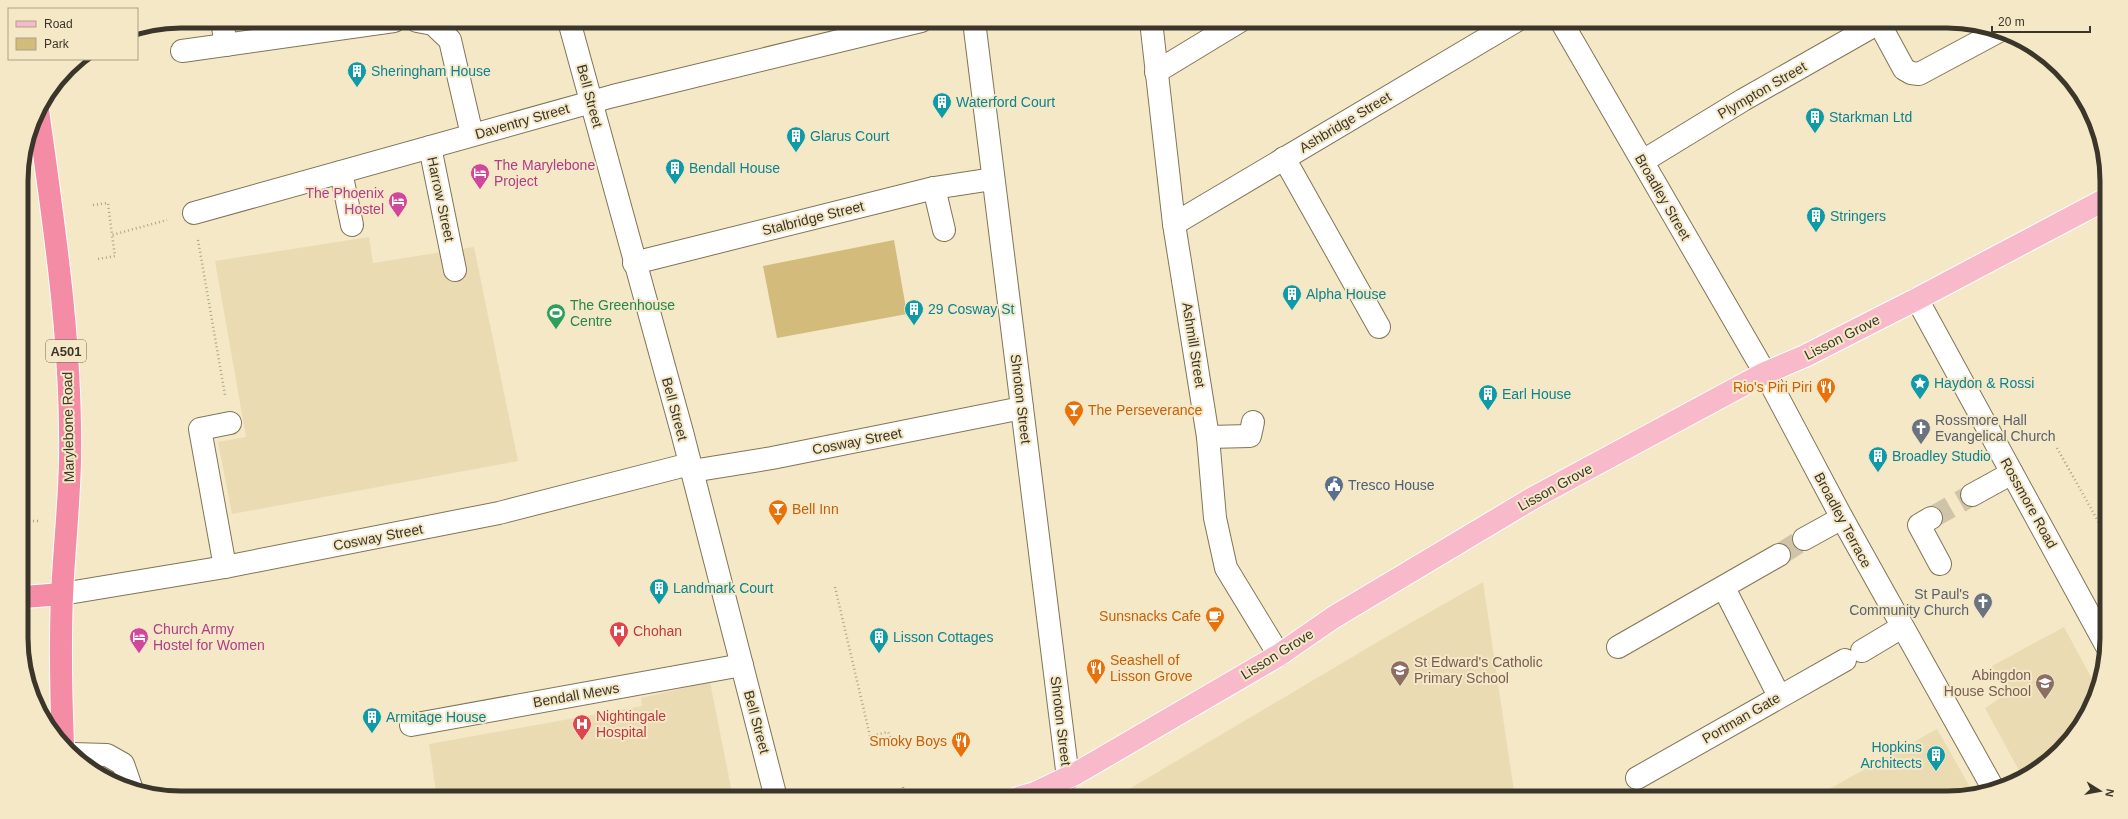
<svg xmlns="http://www.w3.org/2000/svg" width="2128" height="819" viewBox="0 0 2128 819" font-family="Helvetica,sans-serif">
<style>
.built{fill:#eadbb3}
.green{fill:#d2bb7b}
.lines{fill:none;stroke-linecap:round;stroke-linejoin:round}
.minor-tunnel{stroke:#cfc4a7;stroke-width:22;stroke-dasharray:22 11;stroke-linecap:butt}
.minor-casing{stroke:#807557;stroke-width:24}
.major-casing{stroke:#fff;stroke-width:24}
.highway-casing{stroke:#fff;stroke-width:24}
.path{stroke:#aca389;stroke-width:2.5;stroke-dasharray:1 3;stroke-linecap:butt}
.minor{stroke:#fff;stroke-width:22}
.major{stroke:#f8baca;stroke-width:22}
.highway{stroke:#f48ca6;stroke-width:22}
.labels{text-anchor:middle;stroke-width:4;stroke-linejoin:round;paint-order:stroke}
.shield{fill:#f4e8c7;stroke:#726b58;stroke-width:1}
.shield-label{font-size:13px;font-weight:bold;fill:#3b3629}
.culture-label{font-size:14px;fill:#0d838f;stroke:#f4e8c7;text-anchor:start}
.street-label{font-size:14px;fill:#3b3629;stroke:#f4e8c7}
.hotel-label{font-size:14px;fill:#b23c85;stroke:#f4e8c7;text-anchor:start}
.leisure-label{font-size:14px;fill:#27864d;stroke:#f4e8c7;text-anchor:start}
.food-label{font-size:14px;fill:#c56008;stroke:#f4e8c7;text-anchor:end}
.worship-label{font-size:14px;fill:#5b616d;stroke:#f4e8c7;text-anchor:start}
.service-label{font-size:14px;fill:#4e5e75;stroke:#f4e8c7;text-anchor:start}
.health-label{font-size:14px;fill:#be3a42;stroke:#f4e8c7;text-anchor:start}
.education-label{font-size:14px;fill:#785e54;stroke:#f4e8c7;text-anchor:start}
.rim{fill:none;stroke:#3b3629;stroke-width:5}
</style>
<rect width="100%" height="100%" fill="#f4e8c7"/>
<g class="built">
<polygon points="369,237 373,263 474,247 518,461 232,514 218,442 246,437 215,261"/>
<polygon points="1483,582 1515,798 1114,798 1398,630"/>
<polygon points="2064,627 2098,690 2074,735 2051,759 2022,776 1985,708 2006,694 1992,666"/>
<polygon points="710,682 733,798 437,798 429,744 642,706 641,698"/>
<polygon points="1937,729 1974,794 1958,798 1813,798"/>
</g>
<polygon class="green" points="894,240 907,314 777,338 763,266"/>
<g class="lines">
<g class="minor-tunnel">
<polyline points="1931,518 1972,495"/>
<polyline points="1779,555 1804,539"/>
</g>
<g class="minor-casing">
<g id="minor">
<polyline points="222,21 226,45"/>
<polyline points="417,21 433,24 450,40 472,135"/>
<polyline points="569,21 682,432 776,798"/>
<polyline points="974,21 1068,778"/>
<polyline points="1151,21 1174,224 1208,437 1215,518 1226,568 1279,655"/>
<polyline points="1561,21 1765,373 1842,518 1994,790"/>
<polyline points="1879,23 1904,69 1911,73 1919,74 2001,30"/>
<polyline points="182,51 394,21"/>
<polyline points="1156,72 1240,21"/>
<polyline points="430,147 455,270"/>
<polyline points="1284,158 1379,327"/>
<polyline points="1643,161 1743,100 1882,21"/>
<polyline points="341,172 352,225"/>
<polyline points="934,188 944,230"/>
<polyline points="194,213 613,96 921,21"/>
<polyline points="1174,224 1516,21"/>
<polyline points="634,263 934,188 993,179"/>
<polyline points="1917,299 2106,645"/>
<polyline points="1208,437 1250,436 1253,422"/>
<polyline points="692,471 772,458 1022,408"/>
<polyline points="1972,495 2012,473"/>
<polyline points="1931,518 1919,525 1940,564"/>
<polyline points="1804,539 1842,518"/>
<polyline points="225,567 200,429 230,423"/>
<polyline points="1724,588 1779,696"/>
<polyline points="62,594 225,567 499,513 690,464"/>
<polyline points="1618,647 1779,555"/>
<polyline points="1862,651 1902,627"/>
<polyline points="411,725 742,665"/>
<polyline points="72,754 107,755 123,764 132,790"/>
<polyline points="1637,778 1845,660"/>
</g>
</g>
<g class="major-casing">
<polyline id="major" points="1018,798 1035,793 1075,774 1279,655 1334,617 1533,498 1765,373 1805,356 1917,299 2106,199"/>
</g>
<g class="highway-casing">
<g id="highway">
<path d="M38 110C54 226 72 343 70 461 69 506 64 550 62 595 60 645 61 695 63 745"/>
<polyline points="24,597 62,594"/>
</g>
</g>
<g class="path">
<polyline points="93,205 108,203 112,235 167,220"/>
<polyline points="198,240 225,395"/>
<polyline points="98,259 115,256 112,235"/>
<polyline points="29,446 28,521 39,521"/>
<polyline points="2057,448 2107,537"/>
<polyline points="835,587 870,736 888,732 891,740"/>
<polyline points="903,787 906,798"/>
</g>
<use href="#minor" class="minor"/>
<use href="#major" class="major"/>
<use href="#highway" class="highway"/>
</g>
<defs>
<g id="building-pin" transform="scale(1)"><path d="M0 17L-7.5 6A9.5 9.5 0 1 1 7.5 6Z" fill="#0f9aa8" stroke="#f4e8c7"/><path d="M-4-6H4V6H1V3H-1V6H-4ZM-2.5-4.3h1.7v1.8h-1.7ZM.8-4.3h1.7v1.8H.8ZM-2.5-1h1.7V.8h-1.7ZM.8-1h1.7V.8H.8Z" fill="#fff"/></g>
<g id="hotel-pin" transform="scale(1)"><path d="M0 17L-7.5 6A9.5 9.5 0 1 1 7.5 6Z" fill="#d1479c" stroke="#f4e8c7"/><path d="M-6-4.5h1.5V1H6V5H4.5V3h-9V5H-6ZM-4 0a1.8 1.8 0 1 1 3.6 0ZM.5 0V-2.5h3Q6-2.5 6 0Z" fill="#fff"/></g>
<g id="stadium-pin" transform="scale(1)"><path d="M0 17L-7.5 6A9.5 9.5 0 1 1 7.5 6Z" fill="#2e9e5b" stroke="#f4e8c7"/><path d="M0-5a6.5 5 0 1 0 0 10a6.5 5 0 1 0 0-10ZM-3.5-1.8h7v3.6h-7Z" fill="#fff"/></g>
<g id="sight-pin" transform="scale(1)"><path d="M0 17L-7.5 6A9.5 9.5 0 1 1 7.5 6Z" fill="#0f9aa8" stroke="#f4e8c7"/><path d="M0-6L1.8-2.2L6-1.7L2.9 1.2L3.7 5.4L0 3.3L-3.7 5.4L-2.9 1.2L-6-1.7L-1.8-2.2Z" fill="#fff"/></g>
<g id="restaurant-pin" transform="scale(1)"><path d="M0 17L-7.5 6A9.5 9.5 0 1 1 7.5 6Z" fill="#e8710a" stroke="#f4e8c7"/><path d="M-5-6h1v4h1v-4h1v4h1v-4h1v5L-1.5 .5V6h-2V.5L-5-1ZM5-6V6H3V1.5H1.5Q1.5-4 5-6Z" fill="#fff"/></g>
<g id="bar-pin" transform="scale(1)"><path d="M0 17L-7.5 6A9.5 9.5 0 1 1 7.5 6Z" fill="#e8710a" stroke="#f4e8c7"/><path d="M-6-5H6L.8 .8V4.5H3.5V6h-7V4.5H-.8V.8Z" fill="#fff"/></g>
<g id="church-pin" transform="scale(1)"><path d="M0 17L-7.5 6A9.5 9.5 0 1 1 7.5 6Z" fill="#6b7280" stroke="#f4e8c7"/><path d="M-1.2-6h2.4v3.5h3.3v2.4h-3.3V6h-2.4V-.1h-3.3v-2.4h3.3Z" fill="#fff"/></g>
<g id="civic-pin" transform="scale(1)"><path d="M0 17L-7.5 6A9.5 9.5 0 1 1 7.5 6Z" fill="#5c6f8a" stroke="#f4e8c7"/><path d="M-.6-6.5H3V-4.5H.6V-3L4-1V1h2V6H-6V1h2V-1L-.6-3ZM-1.2 2.5V6h2.4V2.5Z" fill="#fff"/></g>
<g id="cafe-pin" transform="scale(1)"><path d="M0 17L-7.5 6A9.5 9.5 0 1 1 7.5 6Z" fill="#e8710a" stroke="#f4e8c7"/><path d="M-5.5-4.5H6V0H3Q3 3.5 0 3.5H-2.5Q-5.5 3.5-5.5 0ZM3-3.2v2h1.7v-2ZM-6 4.5H4V6H-6Z" fill="#fff"/></g>
<g id="hospital-pin" transform="scale(1)"><path d="M0 17L-7.5 6A9.5 9.5 0 1 1 7.5 6Z" fill="#e0444e" stroke="#f4e8c7"/><path d="M-5-5h3v3.5h4V-5h3V5h-3V1.5h-4V5h-3Z" fill="#fff"/></g>
<g id="school-pin" transform="scale(1)"><path d="M0 17L-7.5 6A9.5 9.5 0 1 1 7.5 6Z" fill="#8d6e63" stroke="#f4e8c7"/><path d="M0-5L7-2L0 1L-7-2ZM-4 1L0 2.5L4 1V4Q0 6-4 4Z" fill="#fff"/></g>
</defs>
<g fill-rule="evenodd">
<use href="#building-pin" x="357" y="71"/>
<use href="#building-pin" x="942" y="102"/>
<use href="#building-pin" x="1815" y="117"/>
<use href="#building-pin" x="796" y="136"/>
<use href="#building-pin" x="675" y="168"/>
<use href="#hotel-pin" x="480" y="173"/>
<use href="#hotel-pin" x="398" y="201"/>
<use href="#building-pin" x="1816" y="216"/>
<use href="#building-pin" x="1292" y="294"/>
<use href="#building-pin" x="914" y="309"/>
<use href="#stadium-pin" x="556" y="313"/>
<use href="#sight-pin" x="1920" y="383"/>
<use href="#restaurant-pin" x="1826" y="387"/>
<use href="#building-pin" x="1488" y="394"/>
<use href="#bar-pin" x="1074" y="410"/>
<use href="#church-pin" x="1921" y="428"/>
<use href="#building-pin" x="1878" y="456"/>
<use href="#civic-pin" x="1334" y="485"/>
<use href="#bar-pin" x="778" y="509"/>
<use href="#building-pin" x="659" y="588"/>
<use href="#church-pin" x="1983" y="602"/>
<use href="#cafe-pin" x="1215" y="616"/>
<use href="#hospital-pin" x="619" y="631"/>
<use href="#hotel-pin" x="139" y="637"/>
<use href="#building-pin" x="879" y="637"/>
<use href="#restaurant-pin" x="1096" y="668"/>
<use href="#school-pin" x="1400" y="670"/>
<use href="#school-pin" x="2045" y="683"/>
<use href="#building-pin" x="372" y="717"/>
<use href="#hospital-pin" x="582" y="724"/>
<use href="#restaurant-pin" x="961" y="741"/>
<use href="#building-pin" x="1936" y="755"/>
</g>
<g class="labels">
<rect class="shield" x="46" y="340" width="40" height="22" rx="3"/>
<g class="shield-label">
<text x="66" y="356">A501</text>
</g>
<g class="culture-label">
<text x="371" y="76">Sheringham House</text>
<text x="956" y="107">Waterford Court</text>
<text x="1829" y="122">Starkman Ltd</text>
<text x="810" y="141">Glarus Court</text>
<text x="689" y="173">Bendall House</text>
<text x="1830" y="221">Stringers</text>
<text x="1306" y="299">Alpha House</text>
<text x="928" y="314">29 Cosway St</text>
<text x="1934" y="388">Haydon &amp; Rossi</text>
<text x="1502" y="399">Earl House</text>
<text x="1892" y="461">Broadley Studio</text>
<text x="673" y="593">Landmark Court</text>
<text x="893" y="642">Lisson Cottages</text>
<text x="386" y="722">Armitage House</text>
<text x="1922" y="752" text-anchor="end">Hopkins<tspan x="1922" dy="16">Architects</tspan></text>
</g>
<g class="street-label">
<text transform="translate(1762 90) rotate(-30)" y="5">Plympton Street</text>
<text transform="translate(590 96) rotate(75)" y="5">Bell Street</text>
<text transform="translate(522 121) rotate(-16)" y="5">Daventry Street</text>
<text transform="translate(1345 122) rotate(-31)" y="5">Ashbridge Street</text>
<text transform="translate(1663 197) rotate(60)" y="5">Broadley Street</text>
<text transform="translate(441 199) rotate(78)" y="5">Harrow Street</text>
<text transform="translate(813 218) rotate(-14)" y="5">Stalbridge Street</text>
<text transform="translate(1842 337) rotate(-27)" y="5">Lisson Grove</text>
<text transform="translate(1194 345) rotate(81)" y="5">Ashmill Street</text>
<text transform="translate(1021 399) rotate(83)" y="5">Shroton Street</text>
<text transform="translate(675 409) rotate(75)" y="5">Bell Street</text>
<text transform="translate(68 427) rotate(-91)" y="5">Marylebone Road</text>
<text transform="translate(857 441) rotate(-11)" y="5">Cosway Street</text>
<text transform="translate(1555 487) rotate(-29)" y="5">Lisson Grove</text>
<text transform="translate(2029 503) rotate(61)" y="5">Rossmore Road</text>
<text transform="translate(1843 520) rotate(62)" y="5">Broadley Terrace</text>
<text transform="translate(378 537) rotate(-11)" y="5">Cosway Street</text>
<text transform="translate(1277 654) rotate(-32)" y="5">Lisson Grove</text>
<text transform="translate(576 695) rotate(-10)" y="5">Bendall Mews</text>
<text transform="translate(1741 718) rotate(-30)" y="5">Portman Gate</text>
<text transform="translate(1061 721) rotate(83)" y="5">Shroton Street</text>
<text transform="translate(757 722) rotate(75)" y="5">Bell Street</text>
</g>
<g class="hotel-label">
<text x="494" y="170">The Marylebone<tspan x="494" dy="16">Project</tspan></text>
<text x="384" y="198" text-anchor="end">The Phoenix<tspan x="384" dy="16">Hostel</tspan></text>
<text x="153" y="634">Church Army<tspan x="153" dy="16">Hostel for Women</tspan></text>
</g>
<g class="leisure-label">
<text x="570" y="310">The Greenhouse<tspan x="570" dy="16">Centre</tspan></text>
</g>
<g class="food-label">
<text x="1812" y="392">Rio's Piri Piri</text>
<text x="1088" y="415" text-anchor="start">The Perseverance</text>
<text x="792" y="514" text-anchor="start">Bell Inn</text>
<text x="1201" y="621">Sunsnacks Cafe</text>
<text x="1110" y="665" text-anchor="start">Seashell of<tspan x="1110" dy="16">Lisson Grove</tspan></text>
<text x="947" y="746">Smoky Boys</text>
</g>
<g class="worship-label">
<text x="1935" y="425">Rossmore Hall<tspan x="1935" dy="16">Evangelical Church</tspan></text>
<text x="1969" y="599" text-anchor="end">St Paul's<tspan x="1969" dy="16">Community Church</tspan></text>
</g>
<g class="service-label">
<text x="1348" y="490">Tresco House</text>
</g>
<g class="health-label">
<text x="633" y="636">Chohan</text>
<text x="596" y="721">Nightingale<tspan x="596" dy="16">Hospital</tspan></text>
</g>
<g class="education-label">
<text x="1414" y="667">St Edward's Catholic<tspan x="1414" dy="16">Primary School</tspan></text>
<text x="2031" y="680" text-anchor="end">Abingdon<tspan x="2031" dy="16">House School</tspan></text>
</g>
</g>
<path d="M0 0H2128V819H0ZM181 28H1947A153 153 0 0 1 2100 181V638A153 153 0 0 1 1947 791H181A153 153 0 0 1 28 638V181A153 153 0 0 1 181 28Z" fill="#f4e8c7" fill-rule="evenodd"/>
<path class="rim" d="M181 28H1947A153 153 0 0 1 2100 181V638A153 153 0 0 1 1947 791H181A153 153 0 0 1 28 638V181A153 153 0 0 1 181 28Z"/>
<rect x="8" y="8" width="130" height="52" fill="#f4e8c7" stroke="#aaa188"/>
<rect x="16" y="21" width="20" height="6" fill="#f8baca" stroke="#aaa188"/>
<text x="44" y="28" font-size="12" fill="#3b3629">Road</text>
<rect x="16" y="38" width="20" height="12" fill="#d2bb7b" stroke="#aaa188"/>
<text x="44" y="48" font-size="12" fill="#3b3629">Park</text>
<g transform="translate(2100 791) rotate(101)" stroke="#f4e8c7" stroke-width="3" paint-order="stroke">
<path d="M0-3L7 15L0 10L-7 15Z" fill="#3b3629"/>
<text y="-6" font-size="11" font-weight="bold" text-anchor="middle" fill="#3b3629">N</text>
</g>
<path d="M1992 26v6h98v-6" fill="none" stroke="#3b3629" stroke-width="2"/>
<text x="1998" y="26" font-size="12" fill="#3b3629" stroke="#f4e8c7" stroke-width="3" paint-order="stroke">20 m</text>
</svg>
